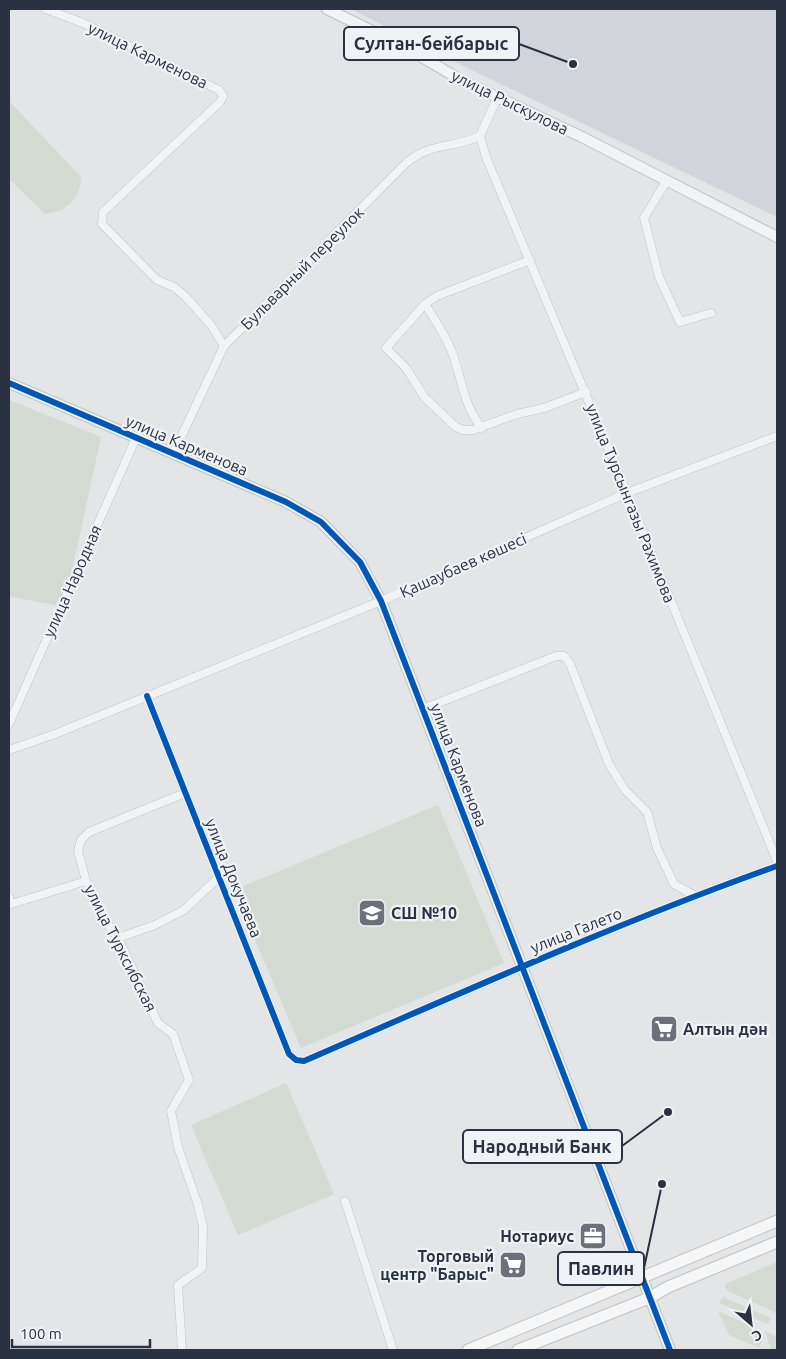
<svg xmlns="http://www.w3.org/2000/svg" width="786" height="1359" viewBox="0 0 786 1359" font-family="Ubuntu,sans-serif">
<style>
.built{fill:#d1d4da}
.green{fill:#d3dbd3}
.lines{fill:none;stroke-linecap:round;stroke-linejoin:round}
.minor-casing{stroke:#c1c3c5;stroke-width:9}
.tertiary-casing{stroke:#c1c3c5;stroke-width:12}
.secondary-casing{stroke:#c1c3c5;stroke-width:13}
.minor{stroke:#f2f3f4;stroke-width:8}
.tertiary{stroke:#f2f3f4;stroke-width:10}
.secondary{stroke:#f6f6f6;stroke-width:11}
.cycleway-casing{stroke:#f0f3f6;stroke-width:9}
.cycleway{stroke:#0057b8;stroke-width:6}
.labels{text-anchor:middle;stroke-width:4.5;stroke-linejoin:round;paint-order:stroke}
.street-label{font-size:16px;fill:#2a3140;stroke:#f0f3f6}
.poi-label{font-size:16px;font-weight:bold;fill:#2a3140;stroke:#f0f3f6;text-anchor:start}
.leader{fill:none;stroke:#2a3140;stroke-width:2}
.callout-dot{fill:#2a3140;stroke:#f0f3f6;stroke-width:2}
.callout{fill:#f0f3f6;stroke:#2a3140;stroke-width:2}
.callout-label{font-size:18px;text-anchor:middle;font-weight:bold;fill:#2a3140}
</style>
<rect width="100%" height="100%" fill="#e3e5e7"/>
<polygon class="built" points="351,9 777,9 777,217 459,64"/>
<g class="green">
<path d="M9 101 81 177C80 200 67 211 45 214L9 179Z"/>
<polygon points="9,400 101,437 64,607 9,596"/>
<polygon points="438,805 504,963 301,1048 234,890"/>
<polygon points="286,1083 334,1194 238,1235 191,1125"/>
<polygon points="777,1262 777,1313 726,1290 725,1284"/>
<polygon points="723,1297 771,1318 768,1324 719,1303"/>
<polygon points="718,1311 758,1329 762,1341 759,1348 729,1335"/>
<polygon points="765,1331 777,1337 777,1350 771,1350"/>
</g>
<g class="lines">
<g class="minor-casing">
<g id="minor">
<polyline points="46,9 83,23 219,90 223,96 220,102 103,212 102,224 157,280 174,287 185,296 211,325 224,346"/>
<polyline points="498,96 480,136 486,157 627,493 777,861"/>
<polyline points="667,180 644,218 659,277 680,322 711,313"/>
<polyline points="530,260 437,296 425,304 386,348 406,368 425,398 456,427 463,430 473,430 517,414 544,408 586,392"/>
<path d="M425 304C435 320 445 335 452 352 462 379 463 405 482 428"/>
<path d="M173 454 224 346 406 163C433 141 452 149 480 136"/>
<path d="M147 696 289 1054 296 1060 304 1061C461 993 617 923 777 866"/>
<polyline points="423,709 556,656 564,656 570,664 609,764 625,790 647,812 657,848 674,884 695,896"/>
<polyline points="9,724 136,438"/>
<polyline points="9,750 55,734 381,601 627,493 777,436"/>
<polyline points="9,897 11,904 86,881"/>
<polyline points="118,938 155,925 184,910 219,877"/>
<polyline points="345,1201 393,1350"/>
<polyline points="182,1350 178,1285 202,1268 203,1227 198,1205 178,1147 171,1111 189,1080 173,1034 158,1023 118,938 100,914 86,881 78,851 81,840 89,832 185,793"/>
</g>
</g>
<g class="tertiary-casing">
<g id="tertiary">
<polyline points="327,9 403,46 461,80 582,137 777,237"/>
<polyline points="9,383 286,502 321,522 360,562 381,601 670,1350"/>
</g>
</g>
<g class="secondary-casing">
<g id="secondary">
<polyline points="468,1350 777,1221"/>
<polyline points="518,1350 649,1298 668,1287 777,1242"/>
</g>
</g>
<use href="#minor" class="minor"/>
<use href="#tertiary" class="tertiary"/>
<use href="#secondary" class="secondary"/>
<g class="cycleway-casing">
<g id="cycleway">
<polyline points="9,383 286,502 321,522 360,562 381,601 670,1350"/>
<path d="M147 696 289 1054 296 1060 304 1061C461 993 617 923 777 866"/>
</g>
</g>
<use href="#cycleway" class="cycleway"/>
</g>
<defs>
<g id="school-square" transform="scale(1.4375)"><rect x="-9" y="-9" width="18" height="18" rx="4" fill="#6b707a" stroke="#f0f3f6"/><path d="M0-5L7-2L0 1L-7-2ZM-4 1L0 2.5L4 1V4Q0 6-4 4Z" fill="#fff"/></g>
<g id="supermarket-square" transform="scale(1.4375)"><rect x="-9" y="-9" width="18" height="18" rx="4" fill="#6b707a" stroke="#f0f3f6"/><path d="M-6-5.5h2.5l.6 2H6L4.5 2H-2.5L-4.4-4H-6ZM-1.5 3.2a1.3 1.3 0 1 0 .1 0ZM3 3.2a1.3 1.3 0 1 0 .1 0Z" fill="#fff"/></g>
<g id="office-square" transform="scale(1.4375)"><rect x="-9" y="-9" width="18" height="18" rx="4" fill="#6b707a" stroke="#f0f3f6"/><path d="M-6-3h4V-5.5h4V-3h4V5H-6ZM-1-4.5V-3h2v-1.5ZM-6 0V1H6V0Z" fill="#fff"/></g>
</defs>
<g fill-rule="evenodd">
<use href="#school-square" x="372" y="913"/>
<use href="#supermarket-square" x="664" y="1029"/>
<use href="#office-square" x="593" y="1236"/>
<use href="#supermarket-square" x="513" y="1265"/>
</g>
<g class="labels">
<g class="street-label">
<text transform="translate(148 55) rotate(26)" y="6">улица Карменова</text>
<text transform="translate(510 102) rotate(26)" y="6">улица Рыскулова</text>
<text transform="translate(302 268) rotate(-45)" y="6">Бульварный переулок</text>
<text transform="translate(187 445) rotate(23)" y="6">улица Карменова</text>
<text transform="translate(631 503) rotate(68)" y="6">улица Турсынгазы Рахимова</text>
<text transform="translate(463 565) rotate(-24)" y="6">Қашаубаев көшесі</text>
<text transform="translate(72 581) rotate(-66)" y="6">улица Народная</text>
<text transform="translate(459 765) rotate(69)" y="6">улица Карменова</text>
<text transform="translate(234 878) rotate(68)" y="6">улица Докучаева</text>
<text transform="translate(576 930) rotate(-22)" y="6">улица Галето</text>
<text transform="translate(121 948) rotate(63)" y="6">улица Турксибская</text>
</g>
<g class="poi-label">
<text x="391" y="919">СШ №10</text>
<text x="683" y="1035">Алтын дән</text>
<text x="574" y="1242" text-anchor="end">Нотариус</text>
<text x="494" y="1262" text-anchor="end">Торговый<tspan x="494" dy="18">центр "Барыс"</tspan></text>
</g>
</g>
<path class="leader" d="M573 64L519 44M668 1112L622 1146M662 1184L644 1268"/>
<g class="callout-dot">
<circle cx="573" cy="64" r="5"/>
<circle cx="668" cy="1112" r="5"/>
<circle cx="662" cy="1184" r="5"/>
</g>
<g class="callout">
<rect x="344" y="27" width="175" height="33" rx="5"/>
<rect x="463" y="1130" width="159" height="33" rx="5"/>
<rect x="558" y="1252" width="86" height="33" rx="5"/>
</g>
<g class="callout-label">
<text x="431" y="50">Султан-бейбарыс</text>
<text x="542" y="1153">Народный Банк</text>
<text x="601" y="1275">Павлин</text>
</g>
<rect width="786" height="1359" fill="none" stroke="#2a3140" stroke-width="20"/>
<g transform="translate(751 1324) rotate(152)" stroke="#f0f3f6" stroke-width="4" paint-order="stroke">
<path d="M0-4L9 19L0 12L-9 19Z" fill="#2a3140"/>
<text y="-8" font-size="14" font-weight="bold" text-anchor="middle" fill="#2a3140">С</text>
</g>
<path d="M12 1339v8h138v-8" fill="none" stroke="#2a3140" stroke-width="2.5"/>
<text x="20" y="1339" font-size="15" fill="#2a3140" stroke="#f0f3f6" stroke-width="4" paint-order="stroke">100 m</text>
</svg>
